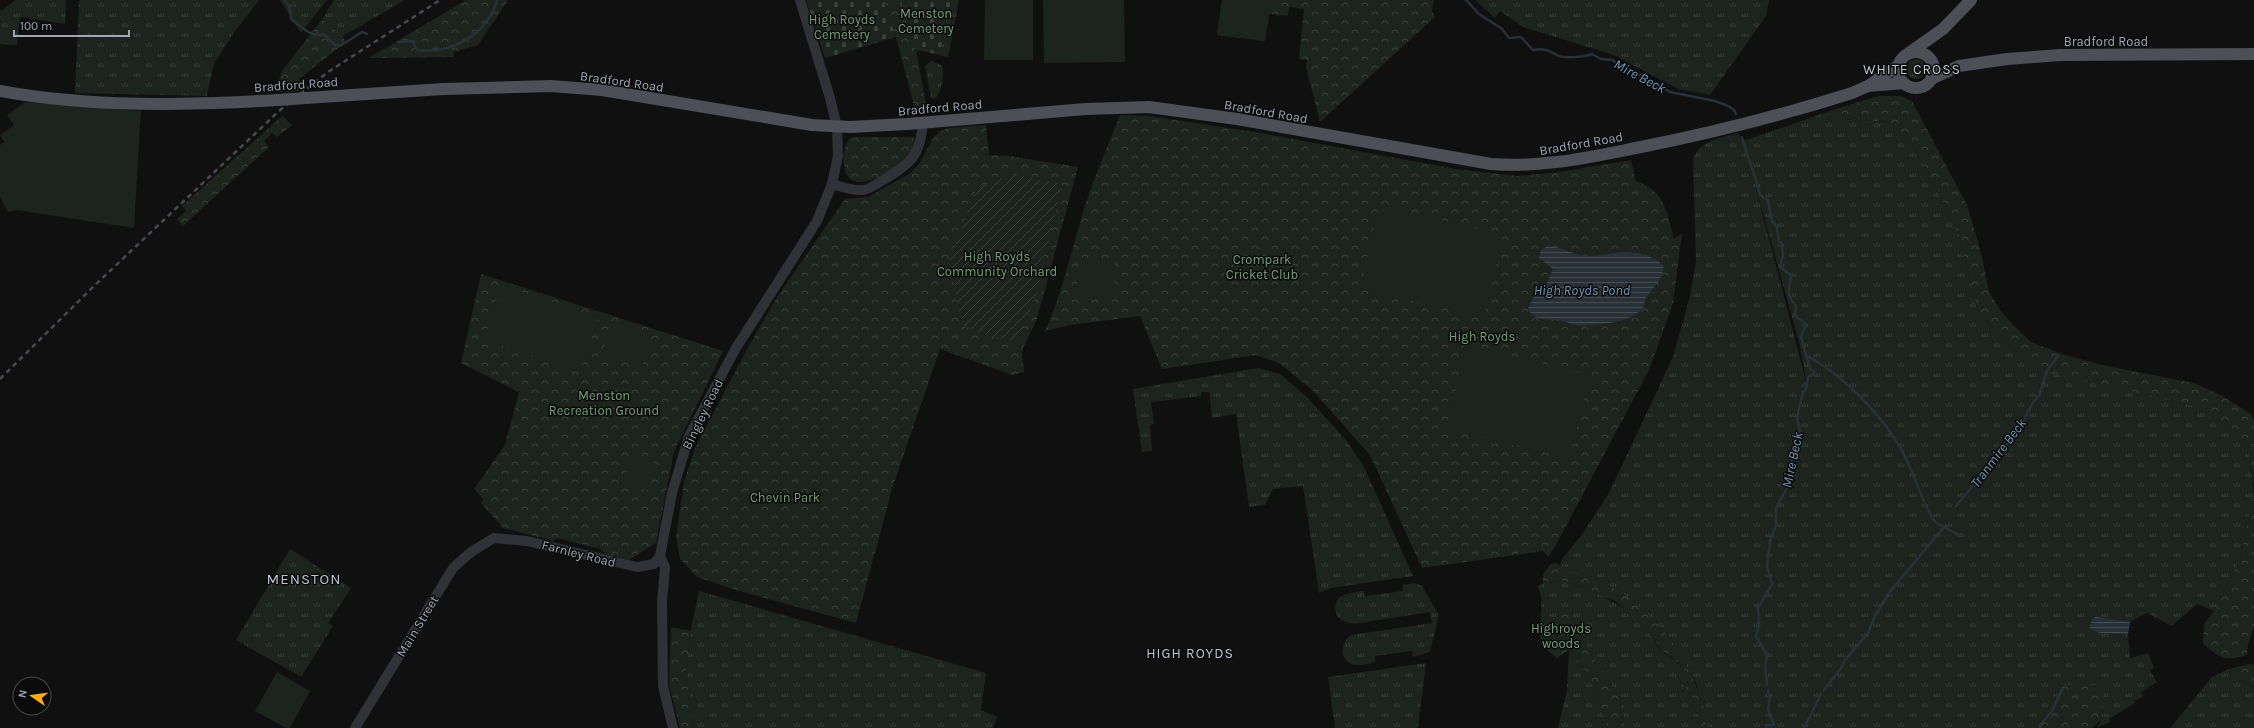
<svg xmlns="http://www.w3.org/2000/svg" width="2254" height="728" viewBox="0 0 2254 728" font-family="Karla,sans-serif">
<style>
.grass{fill:url(#grass-tufts);fill-rule:evenodd}
.forest{fill:url(#forest-crowns)}
.cemetery{fill:url(#cemetery-stones)}
.garden{fill:url(#garden-furrows)}
.pitch{fill:#1c241d}
.water{fill:url(#water-rules)}
.lines{fill:none;stroke-linecap:round;stroke-linejoin:round}
.stream{stroke:#283138;stroke-width:2.5}
.minor{stroke:#313237;stroke-width:10}
.major{stroke:#4c4f56;stroke-width:12}
.rail{stroke:#474a50;stroke-width:2.5;stroke-dasharray:5 4;stroke-linecap:butt}
.major-bridge{stroke:#4c4f56;stroke-width:12}
.labels{text-anchor:middle;stroke-width:3;stroke-linejoin:round;paint-order:stroke}
.park-label{font-size:13px;fill:#75a077;stroke:#0b0b0c}
.street-label{font-size:13px;fill:#a0a6b3;stroke:#0b0b0c}
.neighbourhood-label{font-size:14px;letter-spacing:1px;fill:#c1c5cf;stroke:#0b0b0c}
.water-label{font-size:14px;font-style:italic;fill:#7396b2;stroke:#0b0b0c}
.quarter-label{font-size:15px;letter-spacing:1px;fill:#c1c5cf;stroke:#0b0b0c}
</style>
<defs>
<pattern id="grass-tufts" width="24" height="20" patternUnits="userSpaceOnUse"><rect width="24" height="20" fill="#1c241d"/><path d="M3 7l-1-3M5 7V3M7 7l1-3M15 17l-1-3M17 17v-4M19 17l1-3" fill="none" stroke="#3a413b"/></pattern>
<pattern id="forest-crowns" width="20" height="18" patternUnits="userSpaceOnUse"><rect width="20" height="18" fill="#1c241d"/><path d="M2 6a3 3 0 1 1 6 0M12 15a3 3 0 1 1 6 0" fill="none" stroke="#3a413b"/></pattern>
<pattern id="cemetery-stones" width="16" height="16" patternUnits="userSpaceOnUse"><rect width="16" height="16" fill="#1c241d"/><path d="M2 7V4a2 2 0 0 1 4 0v3zM10 15v-3a2 2 0 0 1 4 0v3z" fill="#3a413b"/></pattern>
<pattern id="garden-furrows" width="10" height="10" patternUnits="userSpaceOnUse"><rect width="10" height="10" fill="#1c241d"/><path d="M-1 1l2-2M0 10L10 0M9 11l2-2" fill="none" stroke="#3a413b"/></pattern>
<pattern id="water-rules" width="6" height="5" patternUnits="userSpaceOnUse"><rect width="6" height="5" fill="#283138"/><path d="M0 2.5h6" fill="none" stroke="#444c52"/></pattern>
</defs>
<rect width="100%" height="100%" fill="#101011"/>
<g class="grass">
<polygon points="15,0 66,0 65,24 20,17 17,45 0,44 0,10 3,10"/>
<polygon points="79,0 259,0 235,31 214,64 207,96 75,93"/>
<polygon points="280,0 327,0 301,33"/>
<polygon points="334,0 405,0 343,36 322,19"/>
<polygon points="951,0 959,0 948,57 940,55"/>
<polygon points="1475,0 1769,0 1766,16 1710,95 1678,89 1614,55 1523,27 1500,11 1495,18"/>
<circle cx="1916" cy="69" r="10"/>
<path d="M931 61 941 65C946 71 941 96 934 99L931 98 925 66Z"/>
<path d="M1833 110 1841 119 1889 122 1911 141 1958 232 1978 311 2016 352 2122 389 2191 405 2219 419 2248 443 2254 493 2240 559 2214 611 2197 604 2172 626 2147 613 2130 622 2128 634 2130 658 2148 653 2154 668 2150 670 2157 682 2141 692 2144 696 2135 701V703L2109 719 2110 722 2097 728 2102 719 2096 685H2061L2051 711 2030 728H1707L1696 682 1648 615 1560 566 1562 559 1581 536 1609 493 1673 357 1690 296 1696 261 1693 159C1700 140 1721 138 1738 133L1743 141ZM1753 177 1799 342 1808 389Z"/>
<polygon points="1258,368 1280,374 1306,396 1346,440 1364,467 1413,576 1331,588 1319,593 1303,486 1273,489 1265,505 1249,507 1236,414 1212,418 1209,392 1201,392 1201,396 1151,402 1154,424 1150,425 1152,451 1142,452 1133,389"/>
<polygon points="290,549 351,588 328,623 333,626 301,677 236,640"/>
<path d="M1563 581C1598 591 1628 606 1651 635 1655 639 1657 646 1661 650 1669 658 1678 661 1685 670L1684 674 1679 680 1692 696 1700 728H1624V706L1566 612 1540 632C1539 617 1545 600 1538 587L1543 583Z"/>
<path d="M1415 583 1422 586 1439 615 1430 652 1413 657 1412 651 1375 656V662C1370 663 1362 666 1356 665 1339 663 1339 643 1351 635L1432 623 1430 612 1354 624 1343 621 1337 616C1330 594 1348 593 1364 591L1365 596 1403 591 1402 585Z"/>
<polygon points="699,591 986,673 981,710 997,717 993,728 694,728 686,670 692,623"/>
<polygon points="1569,650 1593,683 1608,728 1558,728 1567,690"/>
<polygon points="1426,663 1418,728 1335,728 1328,677"/>
<polygon points="2226,670 2254,687 2254,728 2170,728 2212,677"/>
</g>
<g class="forest">
<polygon points="466,0 508,0 478,45 454,52 454,57 369,58"/>
<polygon points="883,0 899,0 916,50 927,109 915,110 896,37"/>
<polygon points="1222,0 1434,0 1432,11 1435,17 1320,122 1306,67 1307,60 1299,59 1304,9 1289,7 1288,16 1269,14 1265,41 1217,35"/>
<polygon points="322,19 343,36 345,43 300,78 299,91 279,92 276,89 282,71"/>
<polygon points="1878,96 1900,96 1912,101 1967,205 1980,249 1989,291 2000,310 2014,326 2031,342 2065,355 2102,365 2193,383 2221,395 2251,414 2254,420 2254,484 2248,443 2219,419 2191,405 2045,372 2016,352 1978,311 1958,232 1911,141 1889,122 1841,119 1833,110"/>
<path d="M1120 115 1150 116 1261 133 1456 169 1518 176 1559 172 1631 160 1636 181C1665 191 1667 212 1674 239L1682 233 1673 303 1650 368 1557 543 1548 557 1543 551 1422 568 1370 455 1312 390 1279 363 1256 355 1162 369 1140 316 1071 325 1045 331C1063 291 1072 248 1085 206 1095 175 1108 146 1120 115Z"/>
<polygon points="282,116 292,125 277,137 272,133 264,141 269,147 183,226 177,219 186,211 182,206"/>
<polygon points="986,125 989,155 1010,156 1078,167 1037,319 1024,346 1022,353 1024,372 1012,375 940,349 892,489 856,623 736,590 697,577 680,559 676,537 684,482 695,448 746,351 777,297 845,199 868,197 909,174 919,164 934,137 939,132 948,128"/>
<path d="M856 137H914C914 144 914 150 910 155 898 170 846 202 844 164 843 154 844 146 850 138Z"/>
<polygon points="481,274 723,351 674,452 656,543 629,560 605,554 600,549 557,538 553,541 503,528 481,503 483,499 474,489 505,445 519,392 461,363"/>
<path d="M2254 493V625L2248 644 2247 655C2225 662 2220 658 2203 644L2204 624 2214 611 2240 559Z"/>
<path d="M1556 563C1569 574 1590 576 1606 584 1659 611 1700 669 1707 728H1700L1692 696 1679 679 1681 675 1684 674 1685 670 1678 662 1661 650 1652 635 1615 601 1582 587 1563 581 1543 583V575L1550 564Z"/>
<polygon points="1566,611 1624,706 1624,728 1608,728 1593,683 1569,650 1557,658 1541,645 1540,632"/>
<polygon points="671,627 691,631 686,670 694,728 680,728 669,684"/>
<polygon points="2248,664 2254,665 2254,687 2226,670"/>
<polygon points="2061,685 2095,685 2103,694 2102,719 2092,728 2030,728 2051,711"/>
</g>
<g class="cemetery">
<polygon points="806,0 883,0 896,37 825,58"/>
<polygon points="899,0 951,0 940,55 916,50"/>
</g>
<polygon class="garden" points="1015,174 1062,184 1037,293 1018,341 996,338 965,327 960,315 950,260 977,187"/>
<g class="pitch">
<polygon points="985,0 1033,0 1033,60 984,60"/>
<polygon points="1043,0 1124,0 1125,62 1044,63"/>
<polygon points="1222,0 1249,0 1270,3 1265,41 1217,35"/>
<polygon points="25,102 141,111 134,228 16,210 8,212 0,197 0,145 4,142 0,135 14,125 7,115"/>
<polygon points="1379,206 1503,235 1484,317 1360,289"/>
<polygon points="1079,262 1115,264 1113,299 1076,297"/>
<polygon points="502,285 598,318 580,372 484,339"/>
<polygon points="613,322 652,334 642,368 602,355"/>
<polygon points="1467,345 1590,376 1569,459 1446,428"/>
<polygon points="631,455 654,460 647,490 623,484"/>
<polygon points="277,672 310,691 290,728 286,728 255,711"/>
</g>
<g class="water">
<path d="M1548 246C1562 247 1574 255 1587 256 1596 257 1601 254 1609 254 1629 251 1649 252 1664 266 1662 281 1654 286 1646 298 1644 300 1645 304 1644 306 1635 323 1594 326 1577 325 1572 325 1568 322 1563 321 1549 318 1534 323 1528 308L1534 296 1547 283 1553 269 1539 258 1541 250Z"/>
<polygon points="2096,617 2130,622 2128,634 2100,633 2090,629 2092,619"/>
</g>
<g class="lines">
<g class="stream">
<path d="M285 0 290 9 291 19C301 26 311 38 324 34L335 45 340 46 362 32 367 34"/>
<path d="M1466 0 1479 14 1502 29 1509 38 1521 37 1533 50C1544 48 1548 50 1557 55 1563 59 1584 57 1592 54L1601 59 1613 60 1623 70 1643 76 1670 92 1715 101 1728 106 1734 110 1736 114"/>
<path d="M398 42 413 41 417 50C452 54 487 35 497 0"/>
<path d="M1742 137C1747 157 1756 176 1760 195L1768 200 1772 221 1777 227 1779 242 1782 243 1783 256 1780 267 1791 275C1790 290 1784 292 1796 306L1795 316 1806 324 1801 337 1810 369 1814 371V374L1808 377 1806 390 1803 392 1797 418 1800 431 1794 445 1788 486 1776 508V525L1770 541 1767 566 1772 584 1758 608 1759 626 1756 636 1767 655 1765 666 1767 685"/>
<path d="M1806 355C1842 375 1875 408 1897 442 1909 460 1915 482 1924 501"/>
<polyline points="1926,506 1935,522 1960,536"/>
<polyline points="1956,506 2019,430 2033,402 2039,396 2047,371 2058,356"/>
<polyline points="1824,690 1842,667 1845,660 1868,633 1875,616 1889,593 1944,527"/>
<polyline points="1766,728 1766,725 1774,725 1768,709 1770,696 1768,691"/>
<polyline points="1804,728 1821,694"/>
<polyline points="2040,728 2040,725 2052,711 2062,689"/>
</g>
<g class="minor">
<path d="M832 184C842 187 853 191 863 190 871 189 878 183 885 179 912 163 920 155 923 123"/>
<polyline points="660,556 665,567 662,603 663,686 673,728"/>
<polyline points="355,728 453,568 471,552 494,538 527,541 637,567 654,564 660,556 672,493 689,436 736,348 817,221 832,184 838,156 837,127 830,98 800,0"/>
</g>
<g class="major">
<circle cx="1916" cy="70" r="18"/>
<polyline points="1909,53 1943,29 1971,0"/>
<polyline points="1931,79 1959,66 2007,59 2060,55 2254,54"/>
<polyline points="1868,86 1904,83"/>
<path d="M0 91C91 108 187 105 278 100"/>
<path d="M306 98 443 89 551 86 602 90 812 125 850 127 907 124 1086 109 1149 107 1237 119 1491 164C1544 168 1590 157 1641 147 1712 133 1783 115 1852 93L1868 86 1899 65"/>
</g>
<polyline class="rail" points="0,379 94,286 279,111 328,72 440,0"/>
<polyline class="major-bridge" points="278,100 306,98"/>
</g>
<g class="labels">
<g class="park-label">
<text x="926" y="18">Menston<tspan x="926" dy="15">Cemetery</tspan></text>
<text x="842" y="24">High Royds<tspan x="842" dy="15">Cemetery</tspan></text>
<text x="997" y="261">High Royds<tspan x="997" dy="15">Community Orchard</tspan></text>
<text x="1262" y="264">Crompark<tspan x="1262" dy="15">Cricket Club</tspan></text>
<text x="1482" y="341">High Royds</text>
<text x="604" y="400">Menston<tspan x="604" dy="15">Recreation Ground</tspan></text>
<text x="785" y="502">Chevin Park</text>
<text x="1561" y="633">Highroyds<tspan x="1561" dy="15">woods</tspan></text>
</g>
<g class="street-label">
<text x="2106" y="46">Bradford Road</text>
<text transform="translate(622 81) rotate(8)" y="5">Bradford Road</text>
<text transform="translate(296 84) rotate(-4)" y="5">Bradford Road</text>
<text transform="translate(940 107) rotate(-5)" y="5">Bradford Road</text>
<text transform="translate(1266 111) rotate(10)" y="5">Bradford Road</text>
<text transform="translate(1581 143) rotate(-10)" y="5">Bradford Road</text>
<text transform="translate(702 414) rotate(-64)" y="5">Bingley Road</text>
<text transform="translate(579 553) rotate(14)" y="5">Farnley Road</text>
<text transform="translate(417 626) rotate(-59)" y="5">Main Street</text>
</g>
<g class="neighbourhood-label">
<text x="1912" y="74">WHITE CROSS</text>
<text x="1190" y="658">HIGH ROYDS</text>
</g>
<g class="water-label">
<text transform="translate(1640 76) rotate(28)" y="5">Mire Beck</text>
<text x="1582" y="295">High Royds Pond</text>
<text transform="translate(1998 453) rotate(-53)" y="5">Tranmire Beck</text>
<text transform="translate(1792 460) rotate(-78)" y="5">Mire Beck</text>
</g>
<g class="quarter-label">
<text x="304" y="584">MENSTON</text>
</g>
</g>
<g transform="translate(32 696) rotate(283)"><circle r="19" fill="#0b0b0c" stroke="#47494f"/>
<path d="M0-3L7 15L0 10L-7 15Z" fill="#feac1b"/>
<text y="-6" font-size="11" font-weight="bold" text-anchor="middle" fill="#a0a6b3">N</text>
</g>
<path d="M14 30v6h115v-6" fill="none" stroke="#a0a6b3" stroke-width="2"/>
<text x="20" y="30" font-size="12" fill="#a0a6b3" stroke="#0b0b0c" stroke-width="3" paint-order="stroke">100 m</text>
</svg>
